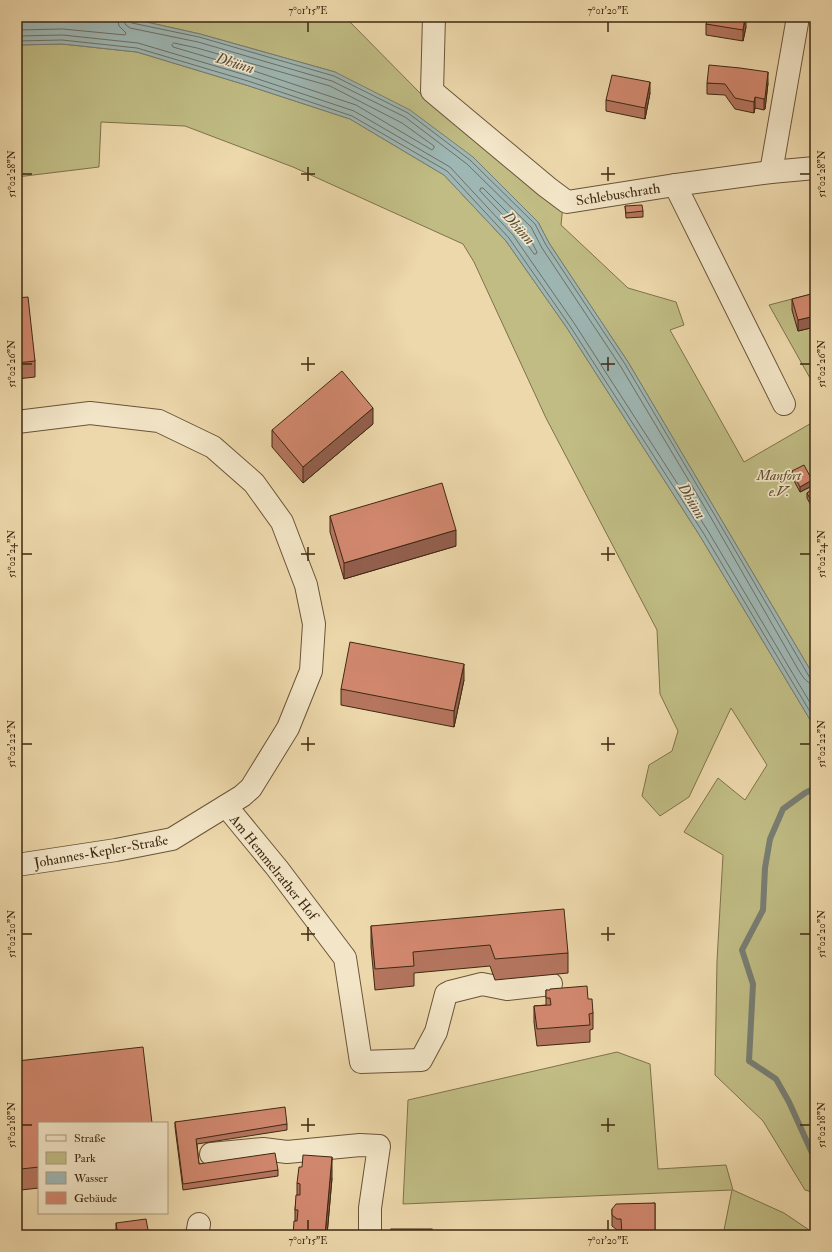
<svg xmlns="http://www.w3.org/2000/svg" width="832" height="1252" viewBox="0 0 832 1252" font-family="'IM FELL Double Pica',serif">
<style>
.green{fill:#c0bc84;stroke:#7f724a}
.water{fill:#9eb7b5;stroke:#787e73}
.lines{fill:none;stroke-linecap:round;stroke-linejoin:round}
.shore{stroke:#6e7063;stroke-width:1}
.stream{stroke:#787e73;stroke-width:6}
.minor-casing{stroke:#6a5438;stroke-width:24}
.minor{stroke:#f3e6c8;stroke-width:22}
.wall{fill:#b5755f;stroke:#3e2811}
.shaded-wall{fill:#935f4e;stroke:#3e2811}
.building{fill:#d2886f;stroke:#3e2811}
.ticks{fill:none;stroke:#3e2811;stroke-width:1.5}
.labels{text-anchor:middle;stroke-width:3.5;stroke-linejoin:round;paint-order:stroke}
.street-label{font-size:14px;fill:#3e2811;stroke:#f3e6c8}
.park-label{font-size:14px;font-style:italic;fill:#5e4d2e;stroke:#f3e6c8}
.water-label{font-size:15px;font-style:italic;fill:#564c3a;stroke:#f3e6c8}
.neatline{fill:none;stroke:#3e2811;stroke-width:1.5}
.ticks-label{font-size:10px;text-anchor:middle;fill:#3e2811}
</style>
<rect width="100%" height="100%" fill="#edd8ab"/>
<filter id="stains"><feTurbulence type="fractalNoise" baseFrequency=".005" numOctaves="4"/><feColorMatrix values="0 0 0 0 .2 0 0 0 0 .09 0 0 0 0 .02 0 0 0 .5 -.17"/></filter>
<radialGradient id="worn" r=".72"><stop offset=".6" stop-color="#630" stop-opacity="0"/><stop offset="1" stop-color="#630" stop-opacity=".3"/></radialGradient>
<g class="green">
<polygon points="124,17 345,17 421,94 563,205 561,225 628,288 676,302 684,325 670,330 744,462 815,421 815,678 628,362 549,243 538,222 335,72 200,34"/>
<polygon points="62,44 137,52 246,85 350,119 444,175 506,241 567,328 700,536 815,728 815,1193 805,1190 763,1121 715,1075 717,961 723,855 684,832 718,778 745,800 767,765 731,708 689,797 660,816 642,796 649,765 672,751 678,731 660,694 657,630 546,418 474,262 463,244 293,167 185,126 101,122 99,167 17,177 17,45"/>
<polygon points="815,293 815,387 769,305"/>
<polygon points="617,1052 650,1064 658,1169 726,1165 733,1190 784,1213 815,1234 815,1235 723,1235 732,1190 403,1204 408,1100"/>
</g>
<polygon class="water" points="17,17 124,17 200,34 335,72 410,110 473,157 538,222 549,243 628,362 815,678 815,728 700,536 567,328 506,241 444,175 350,119 246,85 137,52 62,44 17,45"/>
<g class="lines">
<g class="shore">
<path d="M123 17 125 24 130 28 198 42 332 81 405 117 467 164 531 227 542 248 621 367 710 516 795 664C800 672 805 684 815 685"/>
<polyline points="128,17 129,21 132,23 199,37 334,76 408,113 470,160 535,224 546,245 625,364 714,514 800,661 810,678 815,680"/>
<polyline points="17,30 63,29 125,35 126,33 119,26 117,17"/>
<polyline points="17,36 63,35 138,43 249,76 354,111 450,167 513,235 574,323 708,531 815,711"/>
<polyline points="17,41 62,40 137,48 248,81 352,116 447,171 509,238 570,326 704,534 815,720"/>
<polygon points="174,43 197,48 330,86 402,123 434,146 434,148 432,150 356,105 251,70 173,47 172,45"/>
<polygon points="481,188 483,188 526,231 537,252 536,254 534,254 518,231 480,191"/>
</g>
<polyline class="stream" points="815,788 805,793 783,809 770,839 765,868 763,910 742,950 753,984 749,1061 776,1079 789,1102 813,1155 815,1157"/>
<g class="minor-casing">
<g id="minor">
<polyline points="434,17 432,91 547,187 567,202 675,185 771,172 815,168"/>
<polyline points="771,172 798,17"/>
<polyline points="675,185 784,404"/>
<polyline points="17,422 90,413 159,421 213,447 254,483 282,522 306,585 314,624 311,671 288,728 251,788 242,796 172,839 116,850 17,865"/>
<polyline points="226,806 277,868 345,958 361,1062 421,1060 436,1032 446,994 450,992 482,984 507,989 551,984"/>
<polyline points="211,1154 263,1149 287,1152 360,1145 379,1146 370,1208 370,1235"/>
<polyline points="197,1235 199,1224"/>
</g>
</g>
<use href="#minor" class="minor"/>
</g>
<g class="wall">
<polygon points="706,24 746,27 743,41 706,35"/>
<polygon points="707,83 768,83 765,109 764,110 755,108 754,113 735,109 725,95 707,94"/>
<polygon points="650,93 645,119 606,111 606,100"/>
<polygon points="625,206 643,211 643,217 626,218"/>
<polygon points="17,298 35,361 35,377 17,379"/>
<polygon points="792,299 815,327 798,331 792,310"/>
<polygon points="373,424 303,483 272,447 272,430"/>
<polygon points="792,471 812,486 800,492 792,477"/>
<polygon points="815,488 815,513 807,498 807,493"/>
<polygon points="330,516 456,546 344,579 330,532"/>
<polygon points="464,680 454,727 341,705 341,689"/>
<polygon points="371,926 568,953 568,973 495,980 490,966 414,973 414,986 375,990 371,947"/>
<polygon points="546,990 588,999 593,1013 593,1029 590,1030 590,1042 537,1046 534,1022 534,1006 546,1005"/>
<polygon points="17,1061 39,1123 39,1188 21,1190 17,1154"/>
<polygon points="175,1122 287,1124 287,1130 197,1144 199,1164 278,1170 278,1176 183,1190 175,1127"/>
<polygon points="332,1178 327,1235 295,1221 295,1209 297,1195 297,1183"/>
<polygon points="655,1203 655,1235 622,1235 621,1230 617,1230 612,1226 612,1209"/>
<polygon points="116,1223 149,1235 116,1235"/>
</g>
<g class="shaded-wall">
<polygon points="746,17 746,27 743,41 743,30"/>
<polygon points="768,72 768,83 765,109 764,110 764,99"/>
<polygon points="650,82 650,93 645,119 645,108"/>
<polygon points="755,97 755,108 754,113 754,102"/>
<polygon points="815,316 815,327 798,331 798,320"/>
<polygon points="373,408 373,424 303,483 303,467"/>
<polygon points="812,480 812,486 800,492 800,487"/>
<polygon points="456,530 456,546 344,579 344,563"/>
<polygon points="464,664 464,680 454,727 454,711"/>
<polygon points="332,1157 332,1178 327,1235 325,1235"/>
</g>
<g class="building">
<polygon points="708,17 745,17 743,30 706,24"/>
<polygon points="709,65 740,68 768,72 765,98 764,99 755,97 754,102 735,98 725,84 707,83"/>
<polygon points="612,75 650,82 645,108 606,100"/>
<polygon points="642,205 643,211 626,213 625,206"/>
<polygon points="815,293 815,316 798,320 792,299"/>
<polygon points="28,297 35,361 17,363 17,298"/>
<polygon points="342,371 373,408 303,467 272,430"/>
<polygon points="804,465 812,480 800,487 792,471"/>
<polygon points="442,483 456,530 344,563 330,516"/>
<polygon points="815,488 815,508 807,493"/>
<polygon points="350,642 464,664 454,711 341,689"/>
<polygon points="564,909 568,953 495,959 490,945 413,952 414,966 375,969 371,926"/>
<polygon points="587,986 588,999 592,999 593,1013 589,1014 590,1025 537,1029 534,1006 551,1005 550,998 546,998 546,990 550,990 550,989"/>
<polygon points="143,1047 152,1123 39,1123 39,1167 21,1169 17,1133 17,1061"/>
<polygon points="285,1107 287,1124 196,1139 199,1164 275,1153 278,1170 183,1184 175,1122"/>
<polygon points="303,1155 332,1157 325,1235 293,1235 294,1221 297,1221 298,1210 295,1210 296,1195 300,1195 300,1184 297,1183 299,1167 302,1167"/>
<polygon points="655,1203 655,1233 622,1234 621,1219 617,1219 612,1215 612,1209 616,1204"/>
<polygon points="146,1219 149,1235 118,1235 116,1223"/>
<rect x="391" y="1229" width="41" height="6"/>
</g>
<path class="ticks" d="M308 22V32M608 22V32M308 167V181M608 167V181M22 174H32M301 174H315M601 174H615M800 174H810M308 357V371M608 357V371M22 364H32M301 364H315M601 364H615M800 364H810M308 547V561M608 547V561M22 554H32M301 554H315M601 554H615M800 554H810M308 737V751M608 737V751M22 744H32M301 744H315M601 744H615M800 744H810M308 927V941M608 927V941M22 934H32M301 934H315M601 934H615M800 934H810M308 1118V1132M608 1118V1132M22 1125H32M301 1125H315M601 1125H615M800 1125H810M308 1220V1230M608 1220V1230"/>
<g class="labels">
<g class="street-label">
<text transform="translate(618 194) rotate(-9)" y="5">Schlebuschrath</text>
<text transform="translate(101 851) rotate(-10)" y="5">Johannes-Kepler-Straße</text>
<text transform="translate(274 867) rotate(51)" y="5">Am Hemmelrather Hof</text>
</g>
<g class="park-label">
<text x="779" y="480">Manfort<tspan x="779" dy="16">e.V.</tspan></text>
</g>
<g class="water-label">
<text transform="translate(235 63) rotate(17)" y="5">Dhünn</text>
<text transform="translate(519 228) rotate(48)" y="5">Dhünn</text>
<text transform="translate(692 501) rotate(59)" y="5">Dhünn</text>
</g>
</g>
<rect width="832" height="1252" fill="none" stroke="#edd8ab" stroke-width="44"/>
<rect x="38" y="1122" width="130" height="92" fill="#f3e6c8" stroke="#ab9a7f"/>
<rect x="46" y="1135" width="20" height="6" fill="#f3e6c8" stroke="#ab9a7f"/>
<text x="74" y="1142" font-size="12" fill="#3e2811">Straße</text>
<rect x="46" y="1152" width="20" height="12" fill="#c0bc84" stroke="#ab9a7f"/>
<text x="74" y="1162" font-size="12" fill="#3e2811">Park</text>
<rect x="46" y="1172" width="20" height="12" fill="#9eb7b5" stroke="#ab9a7f"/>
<text x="74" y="1182" font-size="12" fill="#3e2811">Wasser</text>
<rect x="46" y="1192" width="20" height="12" fill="#d2886f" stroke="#ab9a7f"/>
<text x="74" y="1202" font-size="12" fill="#3e2811">Gebäude</text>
<rect x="22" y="22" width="788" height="1208" class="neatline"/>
<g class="ticks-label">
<text x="308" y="14">7°01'15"E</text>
<text x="608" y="14">7°01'20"E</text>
<text transform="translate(11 174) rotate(-90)" y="4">51°02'28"N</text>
<text transform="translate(821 174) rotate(-90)" y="4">51°02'28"N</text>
<text transform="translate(11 364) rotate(-90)" y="4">51°02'26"N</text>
<text transform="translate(821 364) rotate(-90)" y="4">51°02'26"N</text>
<text transform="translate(11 554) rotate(-90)" y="4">51°02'24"N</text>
<text transform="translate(821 554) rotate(-90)" y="4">51°02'24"N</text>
<text transform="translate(11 744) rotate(-90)" y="4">51°02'22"N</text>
<text transform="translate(821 744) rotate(-90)" y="4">51°02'22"N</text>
<text transform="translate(11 934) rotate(-90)" y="4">51°02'20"N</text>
<text transform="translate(821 934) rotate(-90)" y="4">51°02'20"N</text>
<text transform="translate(11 1125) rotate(-90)" y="4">51°02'18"N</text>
<text transform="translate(821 1125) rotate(-90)" y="4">51°02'18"N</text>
<text x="308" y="1244">7°01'15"E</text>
<text x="608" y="1244">7°01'20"E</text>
</g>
<rect width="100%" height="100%" filter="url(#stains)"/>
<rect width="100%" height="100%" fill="url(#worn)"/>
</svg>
